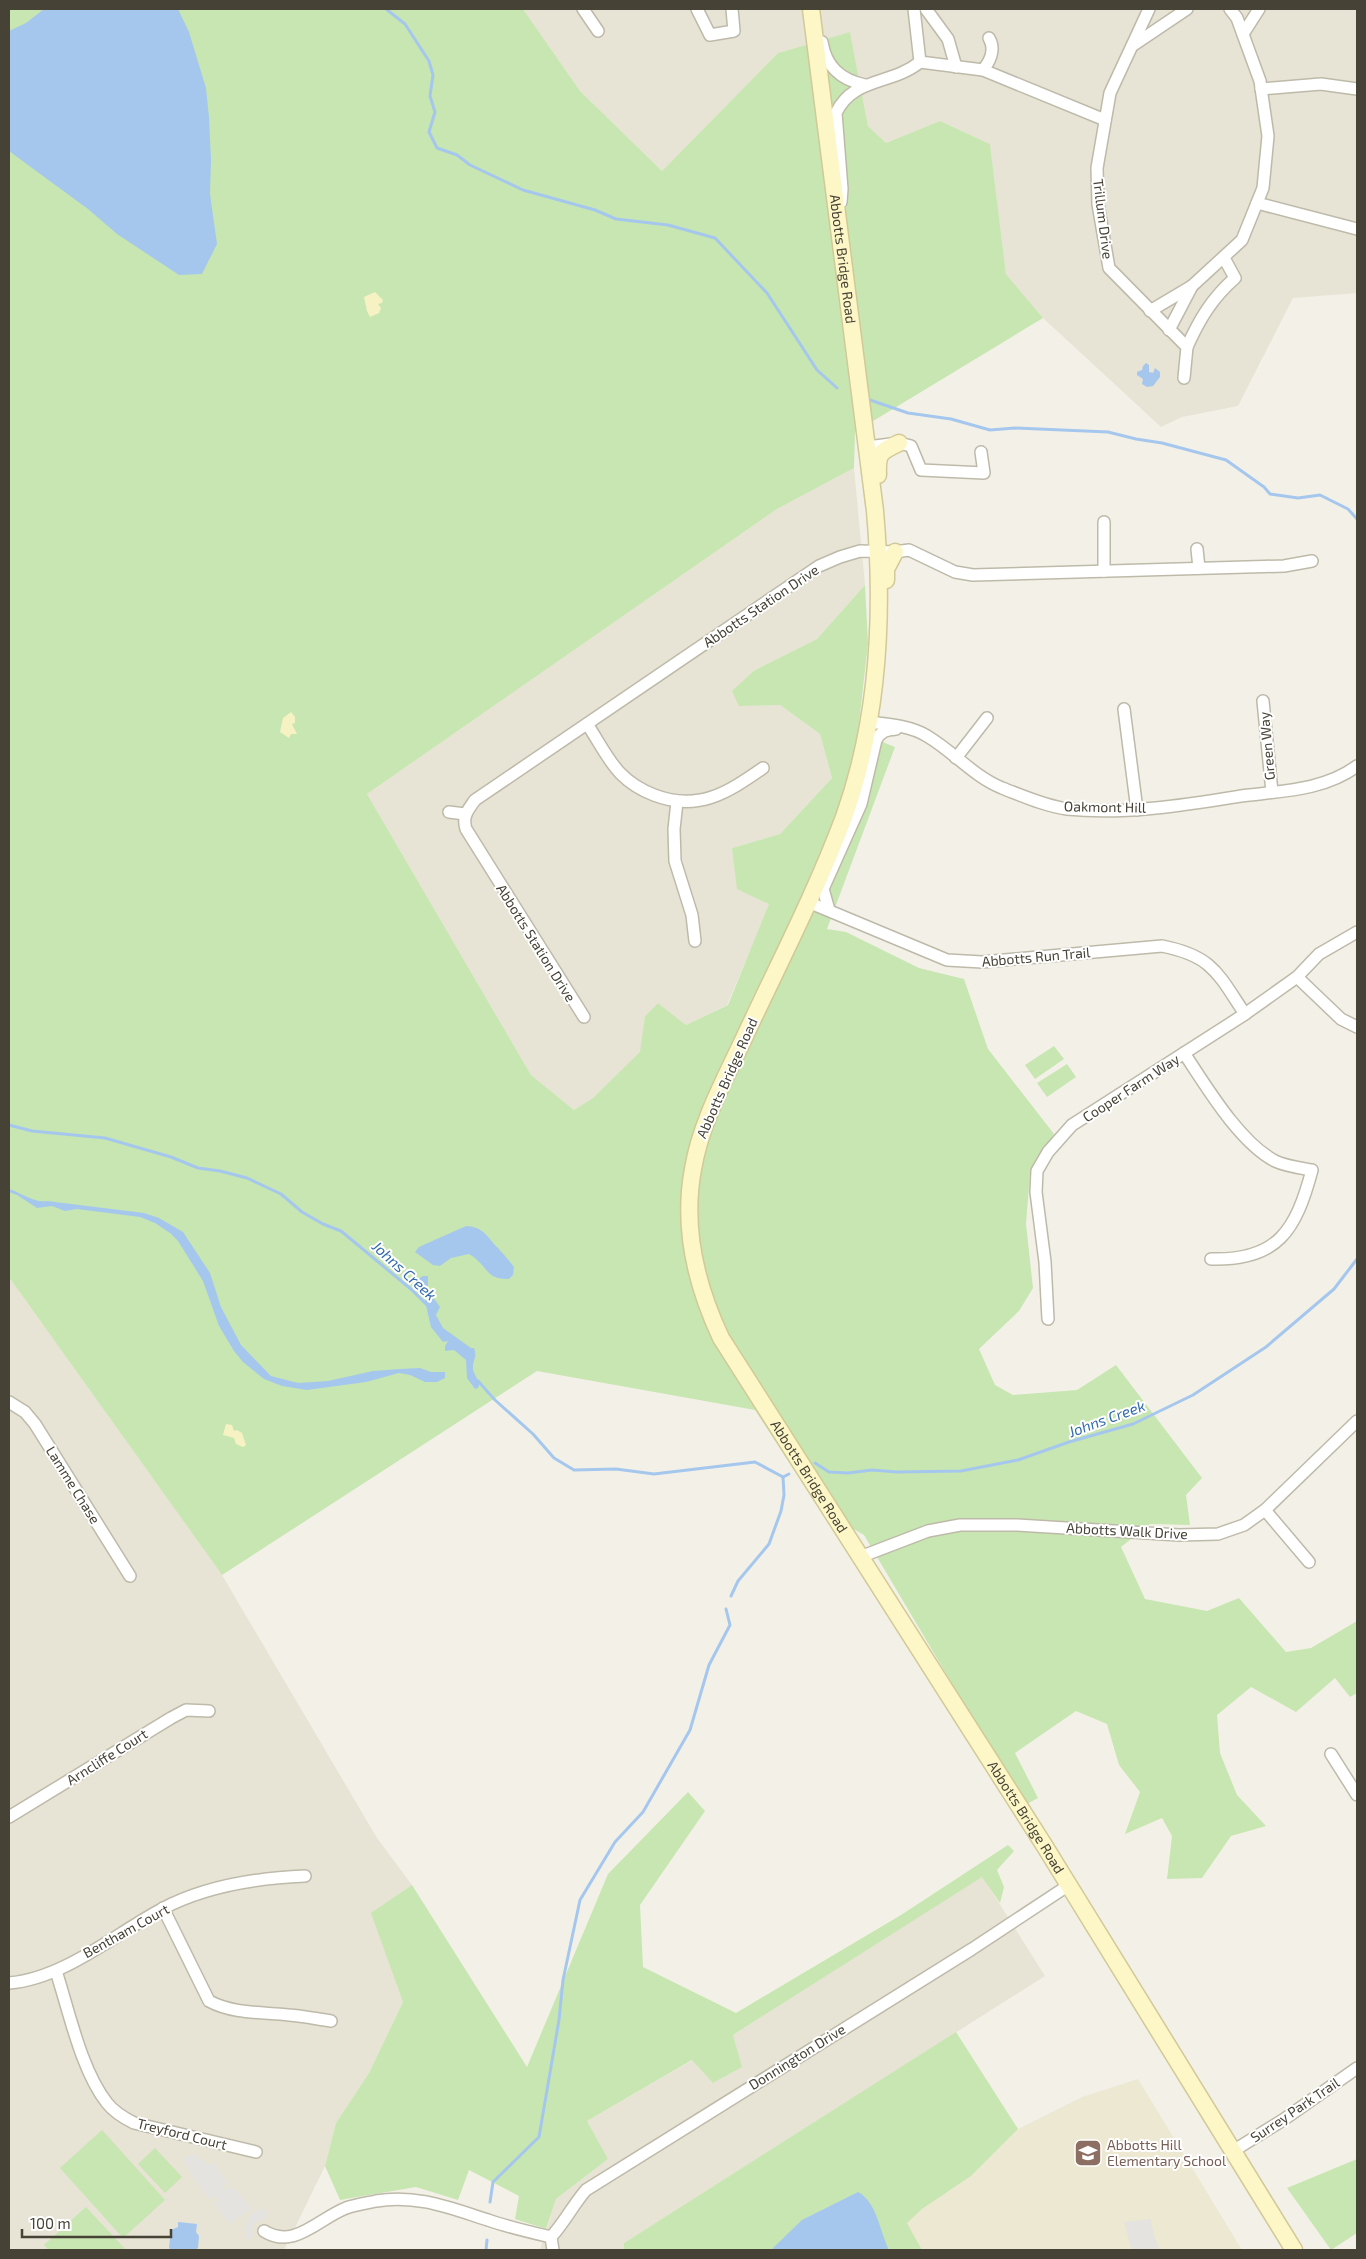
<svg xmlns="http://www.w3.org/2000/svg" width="1366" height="2259" viewBox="0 0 1366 2259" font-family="'Exo 2',sans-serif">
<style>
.residential{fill:#e7e3d5}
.education{fill:#ece8d1}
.green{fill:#c8e6b1}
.sand{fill:#f6f2c4}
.parking{fill:#e4e3df}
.water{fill:#a5c7ee}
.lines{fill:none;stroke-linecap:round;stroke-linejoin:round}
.stream{stroke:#a5c7ee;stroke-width:3}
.street-casing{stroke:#bebaaa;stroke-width:14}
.secondary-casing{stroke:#d2c998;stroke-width:19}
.street{stroke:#fff;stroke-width:11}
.secondary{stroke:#fdf6c7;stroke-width:16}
.labels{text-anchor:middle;stroke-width:4;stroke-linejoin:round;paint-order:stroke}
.street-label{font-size:14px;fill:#464236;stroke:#fff}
.education-label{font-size:14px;fill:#785e54;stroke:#fff;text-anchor:start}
.water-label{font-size:15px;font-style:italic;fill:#326baf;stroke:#fff}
</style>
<rect width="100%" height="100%" fill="#f3f1e7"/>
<g class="residential">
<polygon points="523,9 1357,9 1357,293 1293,298 1238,406 1182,417 1161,427 1043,318 1006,274 990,144 940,121 886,143 868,126 850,32 778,53 662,171 580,91"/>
<polygon points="854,468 865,585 817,639 755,670 739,706 780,705 820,734 832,778 780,834 732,848 770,904 727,1005 686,1025 658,1003 645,1016 641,1052 593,1098 574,1110 531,1075 367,794 777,509"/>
<polygon points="9,1280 11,1280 222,1575 377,1838 412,1885 372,1913 403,2002 369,2073 336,2123 325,2166 284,2250 9,2250"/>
<polygon points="982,1876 1045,1976 624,2243 624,2250 540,2250 556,2199 608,2159 587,2121 693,2060 713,2083 741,2067 733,2035"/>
</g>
<polygon class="education" points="1138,2079 1242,2250 922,2250 907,2223 922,2209 971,2176 1018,2129 1082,2097"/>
<g class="green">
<polygon points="9,9 523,9 580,91 662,171 778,53 850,32 868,126 886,143 940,121 990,144 1006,274 1043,318 855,432 854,468 777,509 367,794 531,1075 574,1110 593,1098 640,1052 645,1016 658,1003 686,1025 728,1005 769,904 737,889 732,848 780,834 832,778 820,734 780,705 739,706 732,691 755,670 817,639 865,585 868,643 858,732 895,747 827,929 846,932 919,968 964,979 988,1049 1054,1134 1030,1174 1026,1224 1033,1288 1019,1311 979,1349 995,1385 1013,1395 1077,1390 1116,1365 1202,1478 1186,1495 1190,1525 1150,1524 1121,1547 1145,1599 1207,1611 1239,1598 1286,1652 1311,1648 1357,1621 1357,1693 1350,1697 1335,1678 1296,1712 1251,1687 1217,1715 1220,1753 1237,1795 1266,1826 1231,1836 1202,1878 1167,1879 1172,1836 1162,1818 1125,1834 1140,1792 1119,1765 1107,1724 1076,1711 1015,1753 1038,1798 1027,1804 999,1763 864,1535 820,1510 755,1410 537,1371 222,1575 11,1280 9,1280"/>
<polygon points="1054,1046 1064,1059 1035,1079 1025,1065"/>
<polygon points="1067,1064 1076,1077 1047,1097 1037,1083"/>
<polygon points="688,1792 705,1811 640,1905 643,1967 736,2013 901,1915 1008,1845 1014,1851 997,1870 1004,1887 1000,1903 982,1877 733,2035 742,2067 713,2083 692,2060 587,2121 608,2159 556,2199 546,2229 515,2219 519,2196 469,2170 458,2200 416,2187 340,2200 325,2166 336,2123 369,2073 403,2002 371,1913 412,1885 527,2067 608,1874"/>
<polygon points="956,2032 1018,2129 971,2176 922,2209 907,2223 922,2250 624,2250 624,2243"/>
<polygon points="102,2130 165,2200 123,2238 60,2168"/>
<polygon points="155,2148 182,2177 165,2193 138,2164"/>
<polygon points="1357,2159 1357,2233 1331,2250 1287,2188"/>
<polygon points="86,2207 126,2250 49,2250 44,2245"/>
</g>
<g class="sand">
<polygon points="375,292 383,300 382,303 378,304 381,308 379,313 370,317 367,311 364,297"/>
<polygon points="291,712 295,717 295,723 292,724 297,734 291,734 289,738 280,732 283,718"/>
<polygon points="226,1424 232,1425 234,1431 237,1430 242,1433 246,1445 243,1447 236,1444 234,1438 223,1435"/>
</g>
<g class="parking">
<polygon points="193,2154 204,2161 205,2164 208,2165 214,2163 228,2182 223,2189 226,2190 232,2186 252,2208 230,2224 214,2204 219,2200 217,2197 213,2196 209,2200 183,2160"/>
<polygon points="268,2209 268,2217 255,2223 252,2230 254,2237 245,2239 245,2225 252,2213 258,2210"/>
<polygon points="1151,2219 1154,2236 1160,2250 1132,2250 1124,2222"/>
</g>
<g class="water">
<polygon points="44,9 178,9 189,32 206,88 209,117 211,160 210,194 217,244 202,274 179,275 117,234 88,209 9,151 9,31 26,23"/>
<polygon points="1146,363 1149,365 1149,372 1153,373 1155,368 1160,372 1160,377 1153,386 1147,387 1142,384 1143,379 1137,375 1137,372 1142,370 1143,366"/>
<path d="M9 1189C22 1193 33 1203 47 1201L144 1213 159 1218 183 1232 210 1273 221 1307 241 1345 271 1376 298 1383 328 1381 373 1371 400 1369 420 1368 431 1372H445V1378L437 1382H425L410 1375 399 1373 366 1382 307 1390 282 1386 264 1379 243 1362 234 1351 219 1326 203 1281 178 1241 170 1233 155 1223 140 1217 77 1209 65 1211 52 1206 37 1208 17 1195 9 1192Z"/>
<path d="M466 1226C484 1227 487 1237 498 1248 504 1255 509 1260 514 1267L513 1275 509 1279C485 1280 489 1266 469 1254L451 1258 440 1266 433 1265 415 1252 419 1247Z"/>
<path d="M423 1276H428V1290L440 1307 436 1315 443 1328 471 1348H474C478 1357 472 1361 473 1369 474 1377 482 1381 478 1388L475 1389 467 1378 466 1360 454 1350 445 1351V1346L448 1341 443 1342 431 1327 424 1297 417 1280Z"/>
<path d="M858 2192C877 2202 880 2232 889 2250H771L802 2220Z"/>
<polygon points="178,2222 197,2224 196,2232 199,2236 198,2248 195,2250 171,2250 169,2248 171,2230 178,2227"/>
</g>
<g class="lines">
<g class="stream">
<polyline points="386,9 405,24 429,61 433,75 430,96 435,112 429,132 437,148 457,155 470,165 523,190 595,210 616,219 668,225 715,238 767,293 817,370 837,388"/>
<polyline points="870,400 908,413 951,419 990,430 1015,428 1108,432 1136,439 1162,443 1226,460 1264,487 1270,494 1298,498 1320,495 1348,509 1357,519"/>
<polyline points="9,1125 32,1131 105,1138 171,1157 198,1168 220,1171 247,1178 281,1194 302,1212 323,1224 341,1231 412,1290 428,1306"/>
<polyline points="478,1381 495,1400 533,1434 554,1458 574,1470 616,1469 654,1474 755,1462 783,1477"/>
<polyline points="815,1463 829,1472 848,1473 872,1470 897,1472 961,1471 1018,1460 1069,1442 1133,1424 1193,1395 1266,1347 1334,1289 1357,1259"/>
<polyline points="783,1477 789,1474"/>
<polyline points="731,1596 738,1581 769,1544 781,1511 784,1495 783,1477"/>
<polyline points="490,2202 493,2182 539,2137 559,2020 563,1980 580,1900 615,1842 643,1812 690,1730 709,1665 730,1625 726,1609"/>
<polyline points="486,2250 487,2240"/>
</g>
<g class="street-casing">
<g id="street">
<polyline points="583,9 598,31"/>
<polyline points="697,9 710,35 734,31 732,9"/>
<polyline points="926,9 948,39 956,67"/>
<polyline points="1149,9 1110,93 1097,168 1098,204 1109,268 1187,347 1184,378"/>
<polyline points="1243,34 1259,9"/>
<path d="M822 42C826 67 841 80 865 85"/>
<polyline points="1132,46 1187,9"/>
<polyline points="920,62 983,70 1105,120"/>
<path d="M983 70C990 61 996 50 989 38"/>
<polyline points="1261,89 1321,84 1357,89"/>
<path d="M841 202 842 189 836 113C853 77 892 85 920 62L914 9"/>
<polyline points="1257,203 1357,229"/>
<polyline points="1150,311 1192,286 1242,240 1263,188 1268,136 1260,81 1237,18 1230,9"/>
<polyline points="1169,330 1192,286"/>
<path d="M1187 347C1199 320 1212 298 1235 278L1224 258"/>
<polyline points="867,447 899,443 911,446 921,470 984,473 981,452"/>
<polyline points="1197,549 1199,568"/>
<polyline points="1104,571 1104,522"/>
<polyline points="1263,701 1272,792"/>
<polyline points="1124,709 1137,810"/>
<path d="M869 722C887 724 911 726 927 736 954 752 973 776 1002 788 1023 796 1045 806 1067 809 1124 815 1185 805 1241 796 1280 791 1323 791 1357 766"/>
<path d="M587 724C598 740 608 761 621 774 631 784 641 790 654 795 698 812 727 793 763 768"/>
<polyline points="956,758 987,718"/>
<polyline points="677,802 674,829 675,861 692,915 695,941"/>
<polyline points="449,812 465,814"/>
<path d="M808 902 947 960 982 962 1162 946C1213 956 1218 974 1245 1014"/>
<path d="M829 910 823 889 861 804 876 740C881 731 886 730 896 729"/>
<polyline points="1297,977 1341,1019 1357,1027"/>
<path d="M584 1017 466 829C462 816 468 810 475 800L819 566 840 557 860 551 895 552 909 550 955 572 973 575 1284 566 1312 561"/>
<path d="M1184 1053C1206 1086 1239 1142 1275 1161 1285 1166 1300 1168 1312 1170 1296 1230 1278 1261 1211 1259"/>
<polyline points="1048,1319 1045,1262 1036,1192 1037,1171 1048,1152 1072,1125 1245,1014 1297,977 1319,954 1357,932"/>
<polyline points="9,1402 25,1412 35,1424 130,1576"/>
<polyline points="1265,1510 1309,1562"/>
<polyline points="860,1557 928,1531 960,1525 1017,1525 1179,1535 1218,1534 1244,1525 1265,1510 1357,1421"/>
<polyline points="1331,1754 1357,1795"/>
<polyline points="9,1817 171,1718 186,1710 209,1711"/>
<path d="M163 1908 209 2001C233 2014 262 2012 289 2015 303 2016 317 2019 331 2021"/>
<path d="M56 1971C69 2011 81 2070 107 2103 114 2112 124 2118 134 2123L256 2152"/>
<path d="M9 1983C63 1979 115 1934 162 1909 205 1886 258 1878 305 1876"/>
<polyline points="1233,2151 1283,2120 1357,2068"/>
<path d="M264 2231C294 2250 318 2219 346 2208 355 2205 367 2203 376 2201 416 2194 450 2208 488 2220 508 2227 530 2232 551 2237"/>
<path d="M553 2250 551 2237C564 2223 573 2205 586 2190L972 1949 1069 1885"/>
</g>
</g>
<g class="secondary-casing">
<g id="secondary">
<path id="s1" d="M811 9 875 511C884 613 879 719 844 817 816 892 779 963 745 1036 725 1079 701 1122 693 1169 682 1228 696 1285 721 1338L1044 1845 1294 2250"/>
<path d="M878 475C877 453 880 452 899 443"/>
<polyline points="886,580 886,569 895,552"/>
</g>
</g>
<use href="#street" class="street"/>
<use href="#secondary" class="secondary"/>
</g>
<defs>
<g id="school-square" transform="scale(1.4375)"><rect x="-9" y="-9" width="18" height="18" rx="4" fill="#8d6e63" stroke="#fff"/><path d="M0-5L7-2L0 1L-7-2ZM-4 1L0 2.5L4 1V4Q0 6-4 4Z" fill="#fff"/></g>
</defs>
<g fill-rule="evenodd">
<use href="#school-square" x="1088" y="2153"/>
</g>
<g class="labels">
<g class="street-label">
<text transform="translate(1103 219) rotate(83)" y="5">Trillum Drive</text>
<text dy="5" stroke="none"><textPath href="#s1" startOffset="252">Abbotts Bridge Road</textPath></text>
<text transform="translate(761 606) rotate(-34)" y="5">Abbotts Station Drive</text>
<text transform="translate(1267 746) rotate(-95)" y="5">Green Way</text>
<text transform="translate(1105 807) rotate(1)" y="5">Oakmont Hill</text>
<text transform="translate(536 943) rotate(58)" y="5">Abbotts Station Drive</text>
<text transform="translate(1036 957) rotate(-5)" y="5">Abbotts Run Trail</text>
<text transform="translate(727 1078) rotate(-66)" y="5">Abbotts Bridge Road</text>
<text transform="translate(1131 1088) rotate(-33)" y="5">Cooper Farm Way</text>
<text dy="5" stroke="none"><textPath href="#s1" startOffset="1538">Abbotts Bridge Road</textPath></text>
<text transform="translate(73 1485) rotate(58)" y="5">Lamme Chase</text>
<text transform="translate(1127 1531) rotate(3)" y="5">Abbotts Walk Drive</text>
<text transform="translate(107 1757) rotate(-32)" y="5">Arncliffe Court</text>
<text dy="5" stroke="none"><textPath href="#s1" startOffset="1942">Abbotts Bridge Road</textPath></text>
<text transform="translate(126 1931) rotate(-29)" y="5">Bentham Court</text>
<text transform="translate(797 2057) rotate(-32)" y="5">Donnington Drive</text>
<text transform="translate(1295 2110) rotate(-34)" y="5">Surrey Park Trail</text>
<text transform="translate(182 2134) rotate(14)" y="5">Treyford Court</text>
</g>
<g class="education-label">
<text x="1107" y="2150">Abbotts Hill<tspan x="1107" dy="16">Elementary School</tspan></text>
</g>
<g class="water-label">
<text transform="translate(404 1271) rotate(42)" y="5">Johns Creek</text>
<text transform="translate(1107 1419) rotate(-20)" y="5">Johns Creek</text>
</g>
</g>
<rect width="1366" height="2259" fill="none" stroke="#464236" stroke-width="20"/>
<path d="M22 2229v8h149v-8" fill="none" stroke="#464236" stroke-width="2.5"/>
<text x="30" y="2229" font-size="15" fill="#464236" stroke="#ffffff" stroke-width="4" paint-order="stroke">100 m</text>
</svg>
